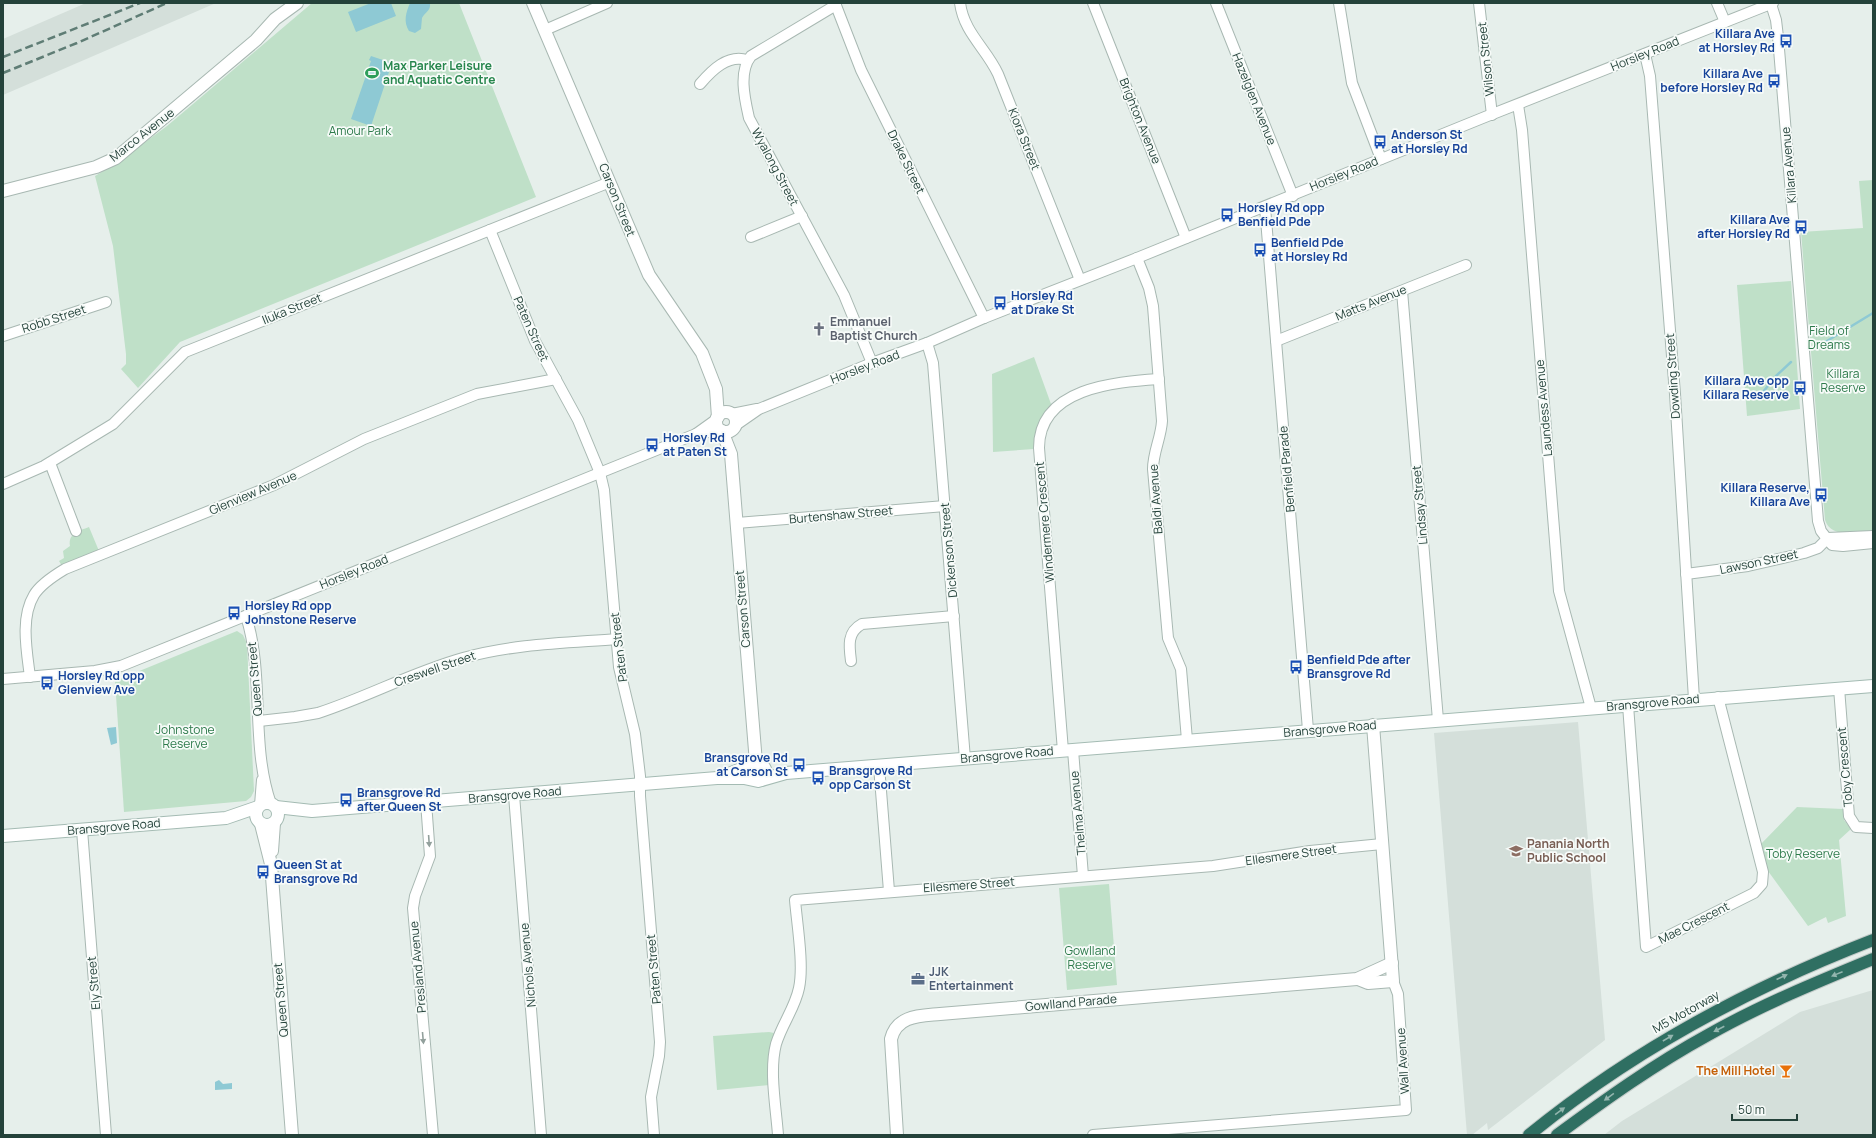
<svg xmlns="http://www.w3.org/2000/svg" width="1876" height="1138" viewBox="0 0 1876 1138" font-family="Manrope,sans-serif">
<style>
.built{fill:#d4dfda}
.green{fill:#bfe0c8}
.water{fill:#8ec9d4}
.lines{fill:none;stroke-linecap:round;stroke-linejoin:round}
.stream{stroke:#8ec9d4;stroke-width:2.5}
.minor-casing{stroke:#a8b8b2;stroke-width:12}
.tertiary-casing{stroke:#a8b8b2;stroke-width:14}
.secondary-casing{stroke:#a4bbb3;stroke-width:14}
.motorway-casing{stroke:#c2cac8;stroke-width:14}
.minor{stroke:#fff;stroke-width:10}
.tertiary{stroke:#fff;stroke-width:12}
.secondary{stroke:#fff;stroke-width:12}
.motorway{stroke:#2f6f62;stroke-width:12}
.rail{stroke:#5f7d75;stroke-width:2.5;stroke-dasharray:8 4;stroke-linecap:butt}
.oneway{fill:#92a09c}
.oneway2{fill:#93b5ae}
.labels{text-anchor:middle;stroke-width:3.5;stroke-linejoin:round;paint-order:stroke}
.transit-label{font-size:12px;font-weight:bold;fill:#164399;stroke:#f7fbf9;text-anchor:start}
.street-label{font-size:12px;fill:#24423a;stroke:#f7fbf9}
.leisure-label{font-size:12px;font-weight:bold;fill:#27864d;stroke:#f7fbf9;text-anchor:start}
.park-label{font-size:12px;fill:#2d7a4b;stroke:#f7fbf9}
.worship-label{font-size:12px;font-weight:bold;fill:#5b616d;stroke:#f7fbf9;text-anchor:start}
.education-label{font-size:12px;font-weight:bold;fill:#785e54;stroke:#f7fbf9;text-anchor:start}
.service-label{font-size:12px;font-weight:bold;fill:#4e5e75;stroke:#f7fbf9;text-anchor:start}
.food-label{font-size:12px;font-weight:bold;fill:#c56008;stroke:#f7fbf9;text-anchor:end}
</style>
<rect width="100%" height="100%" fill="#e6efeb"/>
<g class="built">
<polygon points="86,3 216,3 3,95 3,39"/>
<polygon points="1578,722 1605,1040 1488,1130 1487,1123 1472,1135 1467,1135 1434,733"/>
<polygon points="1873,990 1873,1135 1604,1135 1622,1121 1800,1012"/>
</g>
<g class="green">
<polygon points="312,3 459,3 536,197 180,342 138,388 121,369 126,364 126,354 113,246 95,176 114,165 167,126"/>
<path d="M1873 180V531C1857 532 1831 539 1825 520L1801 232 1863 228 1859 181Z"/>
<polygon points="1791,281 1800,409 1747,416 1737,285"/>
<path d="M1034 357 1051 404C1040 417 1034 431 1034 449L993 452 992 374Z"/>
<path d="M89 527 99 551 62 566 59 561 64 558 63 551 70 546C68 533 79 531 89 527Z"/>
<polygon points="237,631 243,635 247,644 254,791 251,797 246,801 124,812 115,681"/>
<polygon points="1797,807 1843,809 1844,820 1851,829 1839,840 1846,916 1828,923 1826,917 1808,926 1768,871 1761,844"/>
<polygon points="1109,884 1117,985 1067,990 1059,888"/>
<polygon points="769,1032 774,1033 769,1054 769,1085 717,1090 713,1036"/>
</g>
<g class="water">
<polygon points="371,3 391,3 396,16 356,32 348,12"/>
<path d="M410 3H430C431 11 425 12 422 18L421 29 415 33 409 31C403 22 406 12 410 3Z"/>
<polygon points="371,56 392,63 371,126 351,119 371,61 369,60"/>
<polygon points="116,727 117,743 111,745 107,728"/>
<polygon points="219,1080 223,1084 232,1083 232,1089 215,1090 215,1082"/>
</g>
<g class="lines">
<g class="stream">
<polyline points="1822,344 1873,313"/>
<polyline points="1763,392 1776,376 1791,362"/>
</g>
<g class="minor-casing">
<g id="minor">
<polyline points="835,3 861,70 984,318"/>
<path d="M960 3C964 33 986 48 998 74L1080 280"/>
<polyline points="1093,3 1186,238"/>
<polyline points="1216,3 1293,196"/>
<polyline points="1339,3 1352,83 1381,159"/>
<polyline points="1479,3 1492,115"/>
<polyline points="1717,3 1725,22"/>
<polyline points="1771,4 1776,20 1778,37 1818,521 1821,531 1832,545 1843,546 1873,543"/>
<path d="M836 5 751 56C738 72 745 100 749 118L844 295 872 363"/>
<polyline points="545,30 607,3"/>
<polyline points="1645,54 1650,76 1675,394 1694,699"/>
<path d="M700 84C712 70 728 54 747 60"/>
<polyline points="1518,105 1522,130 1559,591 1591,708"/>
<polyline points="1265,207 1308,730"/>
<polyline points="490,230 535,341 578,420 600,473 604,490 619,667 635,734 640,776 640,796 660,1042 659,1056 651,1097 654,1135"/>
<polyline points="751,237 802,216"/>
<path d="M1137 258 1149 288 1153 306 1162 421C1161 438 1153 452 1153 469L1168 638 1181 669 1187 740"/>
<polyline points="1402,291 1438,720"/>
<polyline points="3,336 106,302"/>
<polyline points="1276,341 1466,265"/>
<polyline points="927,343 933,363 965,759"/>
<polyline points="732,414 757,409"/>
<polyline points="736,425 759,409 872,363 927,343 984,318 1137,258 1485,117 1773,3"/>
<polyline points="696,434 720,430"/>
<polyline points="50,463 76,531"/>
<polyline points="3,484 44,466 113,424 185,352 610,182"/>
<polyline points="737,523 945,506"/>
<polyline points="1686,574 1748,566 1804,553 1818,548 1828,538 1873,536"/>
<path d="M246 616C265 676 250 744 271 804"/>
<path d="M851 661C849 646 847 632 862 624L954 616"/>
<path d="M30 677C27 652 20 618 34 595 40 585 55 575 65 569L274 485 364 439 477 394 556 379"/>
<polyline points="3,679 95,671 121,666 696,434 717,419"/>
<polyline points="1839,688 1849,816 1856,827 1873,828"/>
<polyline points="1628,705 1646,947 1754,893 1762,884 1763,872 1718,697"/>
<path d="M259 721 295 717 318 713C367 697 413 672 463 658 513 644 565 643 617 639"/>
<polyline points="1073,750 1083,876"/>
<path d="M1063 751 1039 448C1039 388 1114 382 1159 379"/>
<polyline points="879,766 889,891"/>
<polyline points="514,795 541,1135"/>
<polyline points="426,802 430,856 415,896 413,908 433,1135"/>
<polyline points="260,805 262,780"/>
<polyline points="82,830 106,1135"/>
<path d="M778 1135C776 1107 769 1071 776 1044 782 1024 795 1008 799 988 804 965 797 924 795 900L1213 866 1310 851 1382 844"/>
<polyline points="1093,1135 1406,1110 1398,994 1393,981"/>
</g>
</g>
<g class="tertiary-casing">
<g id="tertiary">
<polyline points="533,3 649,275 702,353 716,389 718,417"/>
<polyline points="3,191 96,167 116,158 256,40 275,19 297,3"/>
<circle cx="726" cy="422" r="10"/>
<polyline points="722,431 731,454 756,763"/>
<polyline points="261,824 271,864 292,1135"/>
<polyline points="272,851 274,823"/>
<polyline points="1358,979 1368,983 1393,981 1373,725"/>
<path d="M897 1135 891 1039C897 1015 920 1016 940 1014L1357 979 1392 963"/>
</g>
</g>
<g class="secondary-casing">
<g id="secondary">
<path d="M726 775C737 772 764 754 766 773L761 780"/>
<circle cx="267" cy="814" r="11"/>
<polyline points="276,807 312,811 717,778 744,778 758,781 786,773 1873,686"/>
<polyline points="3,836 226,818 258,807"/>
</g>
</g>
<g class="motorway-casing">
<g id="motorway">
<path d="M1529 1135C1632 1051 1749 988 1873 940"/>
<path d="M1557 1135C1606 1099 1655 1064 1708 1035 1761 1005 1817 982 1873 959"/>
</g>
</g>
<use href="#minor" class="minor"/>
<use href="#tertiary" class="tertiary"/>
<use href="#secondary" class="secondary"/>
<use href="#motorway" class="motorway"/>
<g class="rail">
<polyline points="3,57 140,3"/>
<polyline points="3,73 77,43 167,3"/>
</g>
</g>
<defs><path id="oneway-solid" d="M-6-.8H1V-3.2L6.5 0L1 3.2V.8H-6Z"/></defs>
<g class="oneway">
<use href="#oneway-solid" transform="translate(429 841) rotate(86)"/>
<use href="#oneway-solid" transform="translate(423 1038) rotate(85)"/>
</g>
<g class="oneway2">
<use href="#oneway-solid" transform="translate(1837 974) rotate(158)"/>
<use href="#oneway-solid" transform="translate(1782 977) rotate(-25)"/>
<use href="#oneway-solid" transform="translate(1719 1029) rotate(153)"/>
<use href="#oneway-solid" transform="translate(1668 1038) rotate(-30)"/>
<use href="#oneway-solid" transform="translate(1609 1097) rotate(144)"/>
<use href="#oneway-solid" transform="translate(1560 1111) rotate(-36)"/>
</g>
<defs>
<g id="bus-bare" transform="scale(1.08)"><path d="M-5-6H5V4H4V6H2V4H-2V6H-4V4H-5ZM-3.5-4V0h7V-4ZM-3.5 1.2v1.5H-2V1.2ZM2 1.2v1.5H3.5V1.2Z" fill="#1a4fb4" stroke="#f7fbf9" stroke-width="2.5" paint-order="stroke"/></g>
<g id="stadium-bare" transform="scale(1.08)"><path d="M0-5a6.5 5 0 1 0 0 10a6.5 5 0 1 0 0-10ZM-3.5-1.8h7v3.6h-7Z" fill="#2e9e5b" stroke="#f7fbf9" stroke-width="2.5" paint-order="stroke"/></g>
<g id="church-bare" transform="scale(1.08)"><path d="M-1.2-6h2.4v3.5h3.3v2.4h-3.3V6h-2.4V-.1h-3.3v-2.4h3.3Z" fill="#6b7280" stroke="#f7fbf9" stroke-width="2.5" paint-order="stroke"/></g>
<g id="school-bare" transform="scale(1.08)"><path d="M0-5L7-2L0 1L-7-2ZM-4 1L0 2.5L4 1V4Q0 6-4 4Z" fill="#8d6e63" stroke="#f7fbf9" stroke-width="2.5" paint-order="stroke"/></g>
<g id="office-bare" transform="scale(1.08)"><path d="M-6-3h4V-5.5h4V-3h4V5H-6ZM-1-4.5V-3h2v-1.5ZM-6 0V1H6V0Z" fill="#5c6f8a" stroke="#f7fbf9" stroke-width="2.5" paint-order="stroke"/></g>
<g id="bar-bare" transform="scale(1.08)"><path d="M-6-5H6L.8 .8V4.5H3.5V6h-7V4.5H-.8V.8Z" fill="#e8710a" stroke="#f7fbf9" stroke-width="2.5" paint-order="stroke"/></g>
</defs>
<g fill-rule="evenodd">
<use href="#bus-bare" x="1786" y="41"/>
<use href="#stadium-bare" x="372" y="73"/>
<use href="#bus-bare" x="1774" y="81"/>
<use href="#bus-bare" x="1380" y="142"/>
<use href="#bus-bare" x="1227" y="215"/>
<use href="#bus-bare" x="1801" y="227"/>
<use href="#bus-bare" x="1260" y="250"/>
<use href="#bus-bare" x="1000" y="303"/>
<use href="#church-bare" x="819" y="329"/>
<use href="#bus-bare" x="1800" y="388"/>
<use href="#bus-bare" x="652" y="445"/>
<use href="#bus-bare" x="1821" y="495"/>
<use href="#bus-bare" x="234" y="613"/>
<use href="#bus-bare" x="1296" y="667"/>
<use href="#bus-bare" x="47" y="683"/>
<use href="#bus-bare" x="799" y="765"/>
<use href="#bus-bare" x="818" y="778"/>
<use href="#bus-bare" x="346" y="800"/>
<use href="#school-bare" x="1516" y="851"/>
<use href="#bus-bare" x="263" y="872"/>
<use href="#office-bare" x="918" y="979"/>
<use href="#bar-bare" x="1786" y="1071"/>
</g>
<g class="labels">
<g class="transit-label">
<text x="1775" y="38" text-anchor="end">Killara Ave<tspan x="1775" dy="14">at Horsley Rd</tspan></text>
<text x="1763" y="78" text-anchor="end">Killara Ave<tspan x="1763" dy="14">before Horsley Rd</tspan></text>
<text x="1391" y="139">Anderson St<tspan x="1391" dy="14">at Horsley Rd</tspan></text>
<text x="1238" y="212">Horsley Rd opp<tspan x="1238" dy="14">Benfield Pde</tspan></text>
<text x="1790" y="224" text-anchor="end">Killara Ave<tspan x="1790" dy="14">after Horsley Rd</tspan></text>
<text x="1271" y="247">Benfield Pde<tspan x="1271" dy="14">at Horsley Rd</tspan></text>
<text x="1011" y="300">Horsley Rd<tspan x="1011" dy="14">at Drake St</tspan></text>
<text x="1789" y="385" text-anchor="end">Killara Ave opp<tspan x="1789" dy="14">Killara Reserve</tspan></text>
<text x="663" y="442">Horsley Rd<tspan x="663" dy="14">at Paten St</tspan></text>
<text x="1810" y="492" text-anchor="end">Killara Reserve,<tspan x="1810" dy="14">Killara Ave</tspan></text>
<text x="245" y="610">Horsley Rd opp<tspan x="245" dy="14">Johnstone Reserve</tspan></text>
<text x="1307" y="664">Benfield Pde after<tspan x="1307" dy="14">Bransgrove Rd</tspan></text>
<text x="58" y="680">Horsley Rd opp<tspan x="58" dy="14">Glenview Ave</tspan></text>
<text x="788" y="762" text-anchor="end">Bransgrove Rd<tspan x="788" dy="14">at Carson St</tspan></text>
<text x="829" y="775">Bransgrove Rd<tspan x="829" dy="14">opp Carson St</tspan></text>
<text x="357" y="797">Bransgrove Rd<tspan x="357" dy="14">after Queen St</tspan></text>
<text x="274" y="869">Queen St at<tspan x="274" dy="14">Bransgrove Rd</tspan></text>
</g>
<g class="street-label">
<text transform="translate(1645 54) rotate(-22)" y="4">Horsley Road</text>
<text transform="translate(1486 59) rotate(-96)" y="4">Wilson Street</text>
<text transform="translate(1254 99) rotate(68)" y="4">Hazelglen Avenue</text>
<text transform="translate(1140 121) rotate(68)" y="4">Brighton Avenue</text>
<text transform="translate(142 135) rotate(-38)" y="4">Marco Avenue</text>
<text transform="translate(1024 139) rotate(68)" y="4">Kiora Street</text>
<text transform="translate(906 162) rotate(64)" y="4">Drake Street</text>
<text transform="translate(1789 165) rotate(-95)" y="4">Killara Avenue</text>
<text transform="translate(775 167) rotate(62)" y="4">Wyalong Street</text>
<text transform="translate(1344 174) rotate(-22)" y="4">Horsley Road</text>
<text transform="translate(617 200) rotate(68)" y="4">Carson Street</text>
<text transform="translate(1371 303) rotate(-22)" y="4">Matts Avenue</text>
<text transform="translate(292 309) rotate(-22)" y="4">Iluka Street</text>
<text transform="translate(54 319) rotate(-18)" y="4">Robb Street</text>
<text transform="translate(531 329) rotate(66)" y="4">Paten Street</text>
<text transform="translate(865 367) rotate(-21)" y="4">Horsley Road</text>
<text transform="translate(1673 376) rotate(-94)" y="4">Dowding Street</text>
<text transform="translate(1544 408) rotate(-95)" y="4">Laundess Avenue</text>
<text transform="translate(1287 469) rotate(-95)" y="4">Benfield Parade</text>
<text transform="translate(253 493) rotate(-23)" y="4">Glenview Avenue</text>
<text transform="translate(1156 499) rotate(-94)" y="4">Baldi Avenue</text>
<text transform="translate(1420 505) rotate(-95)" y="4">Lindsay Street</text>
<text transform="translate(841 515) rotate(-5)" y="4">Burtenshaw Street</text>
<text transform="translate(1045 522) rotate(-95)" y="4">Windermere Crescent</text>
<text transform="translate(949 550) rotate(-95)" y="4">Dickenson Street</text>
<text transform="translate(1759 562) rotate(-12)" y="4">Lawson Street</text>
<text transform="translate(354 572) rotate(-22)" y="4">Horsley Road</text>
<text transform="translate(743 609) rotate(-95)" y="4">Carson Street</text>
<text transform="translate(619 647) rotate(-97)" y="4">Paten Street</text>
<text transform="translate(435 669) rotate(-19)" y="4">Creswell Street</text>
<text transform="translate(255 679) rotate(-95)" y="4">Queen Street</text>
<text transform="translate(1653 703) rotate(-5)" y="4">Bransgrove Road</text>
<text transform="translate(1330 729) rotate(-5)" y="4">Bransgrove Road</text>
<text transform="translate(1007 755) rotate(-5)" y="4">Bransgrove Road</text>
<text transform="translate(1845 767) rotate(-95)" y="4">Toby Crescent</text>
<text transform="translate(515 795) rotate(-5)" y="4">Bransgrove Road</text>
<text transform="translate(1078 813) rotate(-95)" y="4">Thelma Avenue</text>
<text transform="translate(114 827) rotate(-5)" y="4">Bransgrove Road</text>
<text transform="translate(1291 855) rotate(-8)" y="4">Ellesmere Street</text>
<text transform="translate(969 885) rotate(-4)" y="4">Ellesmere Street</text>
<text transform="translate(1694 923) rotate(-27)" y="4">Mae Crescent</text>
<text transform="translate(528 965) rotate(-95)" y="4">Nichols Avenue</text>
<text transform="translate(418 967) rotate(-95)" y="4">Presland Avenue</text>
<text transform="translate(654 969) rotate(-95)" y="4">Paten Street</text>
<text transform="translate(94 983) rotate(-95)" y="4">Ely Street</text>
<text transform="translate(281 1000) rotate(-95)" y="4">Queen Street</text>
<text transform="translate(1071 1003) rotate(-5)" y="4">Gowlland Parade</text>
<text transform="translate(1686 1012) rotate(-29)" y="4">M5 Motorway</text>
<text transform="translate(1403 1061) rotate(-94)" y="4">Wall Avenue</text>
</g>
<g class="leisure-label">
<text x="383" y="70">Max Parker Leisure<tspan x="383" dy="14">and Aquatic Centre</tspan></text>
</g>
<g class="park-label">
<text x="360" y="135">Amour Park</text>
<text x="1829" y="335">Field of<tspan x="1829" dy="14">Dreams</tspan></text>
<text x="1843" y="378">Killara<tspan x="1843" dy="14">Reserve</tspan></text>
<text x="185" y="734">Johnstone<tspan x="185" dy="14">Reserve</tspan></text>
<text x="1803" y="858">Toby Reserve</text>
<text x="1090" y="955">Gowlland<tspan x="1090" dy="14">Reserve</tspan></text>
</g>
<g class="worship-label">
<text x="830" y="326">Emmanuel<tspan x="830" dy="14">Baptist Church</tspan></text>
</g>
<g class="education-label">
<text x="1527" y="848">Panania North<tspan x="1527" dy="14">Public School</tspan></text>
</g>
<g class="service-label">
<text x="929" y="976">JJK<tspan x="929" dy="14">Entertainment</tspan></text>
</g>
<g class="food-label">
<text x="1775" y="1075">The Mill Hotel</text>
</g>
</g>
<rect width="1876" height="1138" fill="none" stroke="#24423a" stroke-width="8"/>
<path d="M1732 1114v6h65v-6" fill="none" stroke="#24423a" stroke-width="2"/>
<text x="1738" y="1114" font-size="12" fill="#24423a" stroke="#f7fbf9" stroke-width="3" paint-order="stroke">50 m</text>
</svg>
